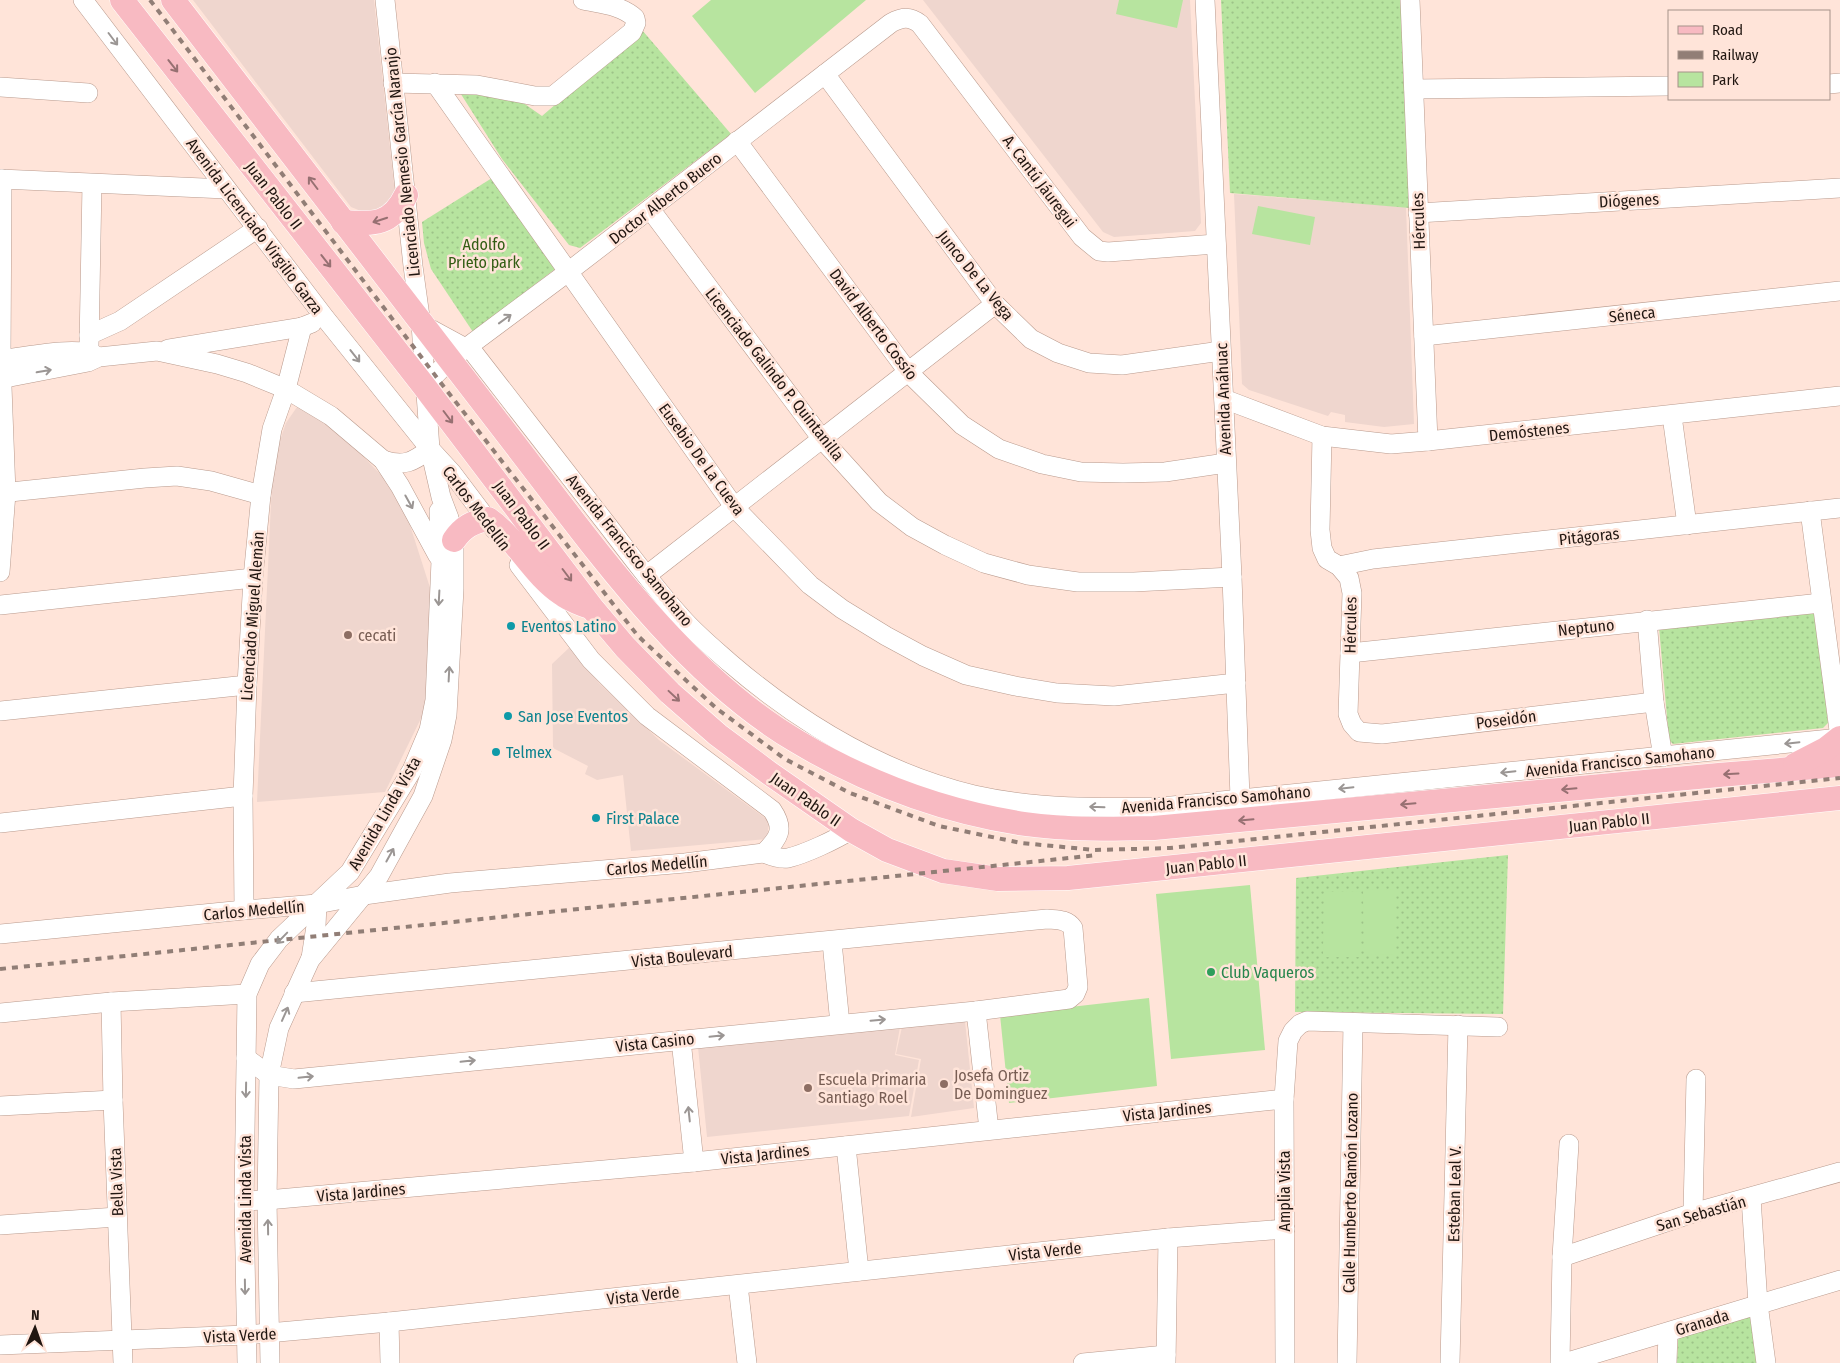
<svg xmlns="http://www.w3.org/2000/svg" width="1840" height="1363" viewBox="0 0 1840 1363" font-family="'Fira Sans Condensed',sans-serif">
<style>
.education{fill:#efd6ce}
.green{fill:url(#green-dots)}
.pitch{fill:#b7e49f}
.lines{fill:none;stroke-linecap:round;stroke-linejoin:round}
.minor-casing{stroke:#b99a8d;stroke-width:20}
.major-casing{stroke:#fff;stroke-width:25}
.minor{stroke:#fff;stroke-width:19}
.major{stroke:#f8bac2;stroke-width:24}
.rail{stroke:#917e76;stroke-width:4;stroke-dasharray:6 6;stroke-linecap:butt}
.oneway{stroke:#9b9694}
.oneway2{stroke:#977072}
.culture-dot{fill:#0f9aa8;stroke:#ffe4d9;stroke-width:2}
.education-dot{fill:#8d6e63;stroke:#ffe4d9;stroke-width:2}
.leisure-dot{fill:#2e9e5b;stroke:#ffe4d9;stroke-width:2}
.labels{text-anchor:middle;stroke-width:5;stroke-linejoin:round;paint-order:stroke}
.street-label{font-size:16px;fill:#211611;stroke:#ffe4d9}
.park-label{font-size:16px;fill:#325d13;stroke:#ffe4d9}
.culture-label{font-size:16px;fill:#0d838f;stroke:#ffe4d9;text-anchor:start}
.education-label{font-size:16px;fill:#785e54;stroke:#ffe4d9;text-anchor:start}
.leisure-label{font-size:16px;fill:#27864d;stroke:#ffe4d9;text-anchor:start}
</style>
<defs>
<pattern id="green-dots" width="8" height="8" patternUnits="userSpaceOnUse" patternTransform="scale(1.25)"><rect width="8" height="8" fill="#b7e49f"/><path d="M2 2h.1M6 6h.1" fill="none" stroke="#9dc388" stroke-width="1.8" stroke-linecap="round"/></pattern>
</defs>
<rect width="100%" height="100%" fill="#ffe4d9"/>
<g class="education">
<polygon points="193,0 374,0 395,193 390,204 374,211 361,211 351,207"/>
<polygon points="923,0 1190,0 1201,223 1195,231 1114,237 1103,232"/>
<polygon points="1234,194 1406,207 1414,424 1384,427 1345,422 1345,415 1331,412 1328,416 1249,390 1242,384"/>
<polygon points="297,407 316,412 353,446 384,478 408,519 433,597 426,708 385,792 257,802 273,460 286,423"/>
<polygon points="571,646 599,683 659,740 769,821 767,839 631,851 623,775 597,780 585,774 588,766 553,748 552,664"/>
<polygon points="965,1021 974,1108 911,1117 921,1059 896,1054 902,1027"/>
<polygon points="900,1027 895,1055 919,1060 909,1116 707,1137 698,1047"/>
</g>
<g class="green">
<polygon points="1221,0 1401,0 1410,208 1230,193"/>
<polygon points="642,30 731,134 580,248 569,245 502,159 459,91 519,100 542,116"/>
<polygon points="492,178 559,266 473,332 431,269 424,243 422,222"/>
<polygon points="1816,608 1828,723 1823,728 1673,744 1669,740 1659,627"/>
<polygon points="1508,855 1503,1014 1295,1012 1296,878"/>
<polygon points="1751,1314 1762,1363 1677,1363 1678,1340 1681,1335"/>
</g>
<g class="pitch">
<polygon points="711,0 866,0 755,93 692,16"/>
<polygon points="1119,0 1183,0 1177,28 1116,14"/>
<polygon points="1258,206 1315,217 1310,245 1252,234"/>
<polygon points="1250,885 1265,1050 1171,1059 1156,894"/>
<polygon points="1396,889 1396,955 1364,954 1363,890"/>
<polygon points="1361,891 1361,957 1323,957 1324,892"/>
<polygon points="1149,998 1157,1086 1009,1103 1000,1015"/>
</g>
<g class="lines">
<g class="minor-casing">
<g id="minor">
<polyline points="83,0 325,318 430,449 452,473 495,530"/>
<polyline points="1205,0 1232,577 1240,798"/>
<polyline points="1410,0 1428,441"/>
<polyline points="825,74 995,304 1031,339 1058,353 1089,363 1122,365 1221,351"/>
<path d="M393 83 477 85 535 96H553L632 32 636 23 635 18C621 5 601 4 583 0"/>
<polyline points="435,83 735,508 810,585 842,609 886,636 923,656 966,675 1015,686 1057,693 1114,696 1236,683"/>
<polyline points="1829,84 1840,83"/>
<polyline points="0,87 88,93"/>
<polyline points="1414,89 1669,86"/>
<polyline points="737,141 909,373 962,425 999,449 1042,464 1081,472 1123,473 1165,472 1226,463"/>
<polyline points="0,179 226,189"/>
<polyline points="650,209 822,439 879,502 912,527 945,545 984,563 1028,575 1078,582 1134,582 1232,577"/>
<polyline points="1418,213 1840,188"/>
<path d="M425 326 473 352C517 409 561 465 605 522 630 554 654 588 682 618 696 634 713 648 730 663 800 723 883 773 974 795 1036 809 1100 808 1162 807L1840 738"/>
<polyline points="89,335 120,321 258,228"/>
<polyline points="1424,336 1840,291"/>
<polyline points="89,346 92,184"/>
<polyline points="168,349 302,327 312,323"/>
<path d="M0 360C24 357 75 346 95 355"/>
<polyline points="0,379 88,362 99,357 157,351 217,364 247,373 286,389 331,416 383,460 400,486 438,556"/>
<path d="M424 386 449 361 466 348 568 272 891 23C902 17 910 16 920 24L1082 237 1099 251 1108 252 1216 244"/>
<polyline points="1224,399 1322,436 1391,444 1428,441 1840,396"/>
<polyline points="1672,416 1687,525"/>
<polyline points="1322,436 1320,530 1322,548 1327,559 1339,566 1349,578 1352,593 1348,714 1352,724 1359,732 1382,734 1654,702"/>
<path d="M383 460C404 467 413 462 430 449"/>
<polyline points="0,493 145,478 177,476 211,481 261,495"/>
<polyline points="1810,511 1840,738"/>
<polyline points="1339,566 1373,559 1840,508"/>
<polyline points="0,572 6,493 1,360 2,179"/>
<polyline points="647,575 995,304"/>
<polyline points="0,605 253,578"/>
<polyline points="1647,620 1654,702 1663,757"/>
<polyline points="1350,653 1821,603"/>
<polyline points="0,711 247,685"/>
<polyline points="0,823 243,796"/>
<path d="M764 853C771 856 780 859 788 858 805 854 835 840 851 830"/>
<polyline points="244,910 243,796 247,685 253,578 261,495 272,429 286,389 302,327"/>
<path d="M0 934 244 910 317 904 364 895 450 883 685 863 764 853C779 838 785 829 772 810L647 716 591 660 519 565"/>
<polyline points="832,942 840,1024"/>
<polyline points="311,958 316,926 317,904"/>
<polyline points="111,1002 113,1100 123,1363"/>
<polyline points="976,1011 989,1130"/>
<polyline points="0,1013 111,1002 247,994"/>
<polyline points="681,1040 694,1162"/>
<path d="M246 1058 269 1075 294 1079 976 1011 1069 999 1075 994 1078 987 1073 928C1067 919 1057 920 1047 919L294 993"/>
<polyline points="0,1106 113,1100"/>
<polyline points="846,1146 859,1271"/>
<polyline points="1751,1198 1758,1304 1766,1363"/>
<polyline points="244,1201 267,1200 694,1162 1284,1099"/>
<polyline points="1693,1213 1696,1079"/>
<polyline points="0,1225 117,1217"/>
<polyline points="1562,1257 1693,1213 1840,1172"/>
<polyline points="738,1285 747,1363"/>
<polyline points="389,1322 390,1363"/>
<polyline points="0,1345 246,1335 389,1322 1168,1238 1285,1229"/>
<polyline points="247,1363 244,1201 247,994 260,964 279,939 350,872 412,770 429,730 435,700 441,561 439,511"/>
<polyline points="270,1363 267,1200 269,1075 279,1028 310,960 379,876 423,796 442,740 447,715 454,589 454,540 449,518 441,497 430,449 421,324 413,266 385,0"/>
<polyline points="1083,1363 1166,1355"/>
<polyline points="1166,1363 1168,1238"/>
<polyline points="1285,1363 1284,1099 1288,1041 1293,1031 1300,1024 1307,1021 1498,1027"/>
<polyline points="1347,1363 1353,1023"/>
<polyline points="1450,1363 1458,1025"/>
<polyline points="1560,1363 1562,1257 1569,1144"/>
<polyline points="1564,1363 1840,1280"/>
<polyline points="1667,1363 1668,1333"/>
</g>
</g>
<g class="major-casing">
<g id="major">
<polyline points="122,0 424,386 592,608 625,647 670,693 718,735 769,773 851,830 887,850 943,871 998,879 1068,878 1840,798"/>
<path d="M173 0C284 145 395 290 507 434 590 541 680 673 798 742 867 783 945 812 1025 824 1068 830 1111 829 1154 828L1719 775 1840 765"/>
<path d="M343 222C373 224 391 226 406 195"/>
<path d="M454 540C463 527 472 522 488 519 517 539 533 575 562 594 569 600 579 603 587 606"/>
<polyline points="1795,765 1826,749 1840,738"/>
</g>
</g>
<use href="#minor" class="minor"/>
<use href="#major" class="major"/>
<g class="rail">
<polyline points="150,0 441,383 638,636 716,708 785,759 850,793 939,826 1021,843 1095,850 1170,848 1840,778"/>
<polyline points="0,969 1098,855"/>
</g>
</g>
<defs><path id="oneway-shaft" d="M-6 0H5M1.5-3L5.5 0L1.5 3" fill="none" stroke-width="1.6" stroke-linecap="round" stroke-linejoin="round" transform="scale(1.25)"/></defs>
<g class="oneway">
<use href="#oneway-shaft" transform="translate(113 39) rotate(53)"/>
<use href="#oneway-shaft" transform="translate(505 319) rotate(-36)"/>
<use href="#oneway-shaft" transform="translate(355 356) rotate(52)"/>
<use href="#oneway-shaft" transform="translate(44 371) rotate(-10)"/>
<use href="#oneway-shaft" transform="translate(409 502) rotate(61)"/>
<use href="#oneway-shaft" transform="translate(439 598) rotate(93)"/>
<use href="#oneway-shaft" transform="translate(449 674) rotate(-87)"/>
<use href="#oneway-shaft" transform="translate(1792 743) rotate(174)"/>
<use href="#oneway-shaft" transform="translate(1508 772) rotate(174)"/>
<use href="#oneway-shaft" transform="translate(1346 788) rotate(174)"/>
<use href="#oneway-shaft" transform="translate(1097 807) rotate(-178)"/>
<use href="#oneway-shaft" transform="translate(390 855) rotate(-61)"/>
<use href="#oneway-shaft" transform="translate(282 938) rotate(134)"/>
<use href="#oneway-shaft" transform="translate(285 1014) rotate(-66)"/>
<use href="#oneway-shaft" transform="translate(878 1020) rotate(-5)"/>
<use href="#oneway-shaft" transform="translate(717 1036) rotate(-6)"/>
<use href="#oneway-shaft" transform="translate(468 1061) rotate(-6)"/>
<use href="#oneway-shaft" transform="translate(306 1077) rotate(-6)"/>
<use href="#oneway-shaft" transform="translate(246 1090) rotate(91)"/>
<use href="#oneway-shaft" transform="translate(689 1114) rotate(-96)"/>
<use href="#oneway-shaft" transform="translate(268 1227) rotate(-91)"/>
<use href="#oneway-shaft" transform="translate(245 1287) rotate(89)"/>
</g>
<g class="oneway2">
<use href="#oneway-shaft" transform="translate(173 66) rotate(52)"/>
<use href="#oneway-shaft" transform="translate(313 183) rotate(-127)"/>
<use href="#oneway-shaft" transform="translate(380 220) rotate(162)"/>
<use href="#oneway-shaft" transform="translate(326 261) rotate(52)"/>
<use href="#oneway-shaft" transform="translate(448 417) rotate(53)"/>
<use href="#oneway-shaft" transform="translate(567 575) rotate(53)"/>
<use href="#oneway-shaft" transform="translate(674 696) rotate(43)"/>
<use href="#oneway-shaft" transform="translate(1731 774) rotate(177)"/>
<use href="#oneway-shaft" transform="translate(1569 789) rotate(175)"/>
<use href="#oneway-shaft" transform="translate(1408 804) rotate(175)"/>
<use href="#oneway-shaft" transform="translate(1246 820) rotate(175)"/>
</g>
<g class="culture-dot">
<circle cx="511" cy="626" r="5"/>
<circle cx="508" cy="716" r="5"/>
<circle cx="496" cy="752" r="5"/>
<circle cx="596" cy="818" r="5"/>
</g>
<g class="education-dot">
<circle cx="348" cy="635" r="5"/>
<circle cx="944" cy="1084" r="5"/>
<circle cx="808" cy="1088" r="5"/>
</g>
<circle class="leisure-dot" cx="1211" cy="972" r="5"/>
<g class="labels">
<g class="street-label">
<text transform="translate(402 162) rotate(-96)" y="6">Licenciado Nemesio García Naranjo</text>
<text transform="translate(1040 181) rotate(53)" y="6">A. Cantú Jáuregui</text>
<text transform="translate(274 195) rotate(52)" y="6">Juan Pablo II</text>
<text transform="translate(665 198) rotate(-38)" y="6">Doctor Alberto Buero</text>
<text transform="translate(1629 200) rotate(-3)" y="6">Diógenes</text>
<text transform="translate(1418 221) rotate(-92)" y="6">Hércules</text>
<text transform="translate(255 226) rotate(53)" y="6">Avenida Licenciado Virgilio Garza</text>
<text transform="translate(976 275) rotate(51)" y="6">Junco De La Vega</text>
<text transform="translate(1632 314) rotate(-6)" y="6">Séneca</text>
<text transform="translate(874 324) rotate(53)" y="6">David Alberto Cossío</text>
<text transform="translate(775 374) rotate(52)" y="6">Licenciado Galindo P. Quintanilla</text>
<text transform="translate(1223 399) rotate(-92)" y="6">Avenida Anáhuac</text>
<text transform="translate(1529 431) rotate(-6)" y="6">Demóstenes</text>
<text transform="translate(702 459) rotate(54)" y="6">Eusebio De La Cueva</text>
<text transform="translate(477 508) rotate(53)" y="6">Carlos Medellín</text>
<text transform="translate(522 515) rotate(53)" y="6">Juan Pablo II</text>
<text transform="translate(1589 536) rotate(-6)" y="6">Pitágoras</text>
<text transform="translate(630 550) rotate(51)" y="6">Avenida Francisco Samohano</text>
<text transform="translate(252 616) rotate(-86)" y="6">Licenciado Miguel Alemán</text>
<text transform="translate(1350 625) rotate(-89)" y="6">Hércules</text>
<text transform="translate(1586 627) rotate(-6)" y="6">Neptuno</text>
<text transform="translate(1506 719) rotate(-7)" y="6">Poseidón</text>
<text transform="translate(1620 761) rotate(-6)" y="6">Avenida Francisco Samohano</text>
<text transform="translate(806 799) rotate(35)" y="6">Juan Pablo II</text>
<text transform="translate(1216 799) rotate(-5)" y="6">Avenida Francisco Samohano</text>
<text transform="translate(384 813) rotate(-60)" y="6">Avenida Linda Vista</text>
<text transform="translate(1609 822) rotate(-6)" y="6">Juan Pablo II</text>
<text transform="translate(1206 864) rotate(-6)" y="6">Juan Pablo II</text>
<text transform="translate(657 865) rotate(-5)" y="6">Carlos Medellín</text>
<text transform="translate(254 910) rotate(-5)" y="6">Carlos Medellín</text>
<text transform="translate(682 956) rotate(-6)" y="6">Vista Boulevard</text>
<text transform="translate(655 1042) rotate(-6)" y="6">Vista Casino</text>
<text transform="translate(1167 1111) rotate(-6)" y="6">Vista Jardines</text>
<text transform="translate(765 1154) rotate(-6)" y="6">Vista Jardines</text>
<text transform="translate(116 1182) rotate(-92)" y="6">Bella Vista</text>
<text transform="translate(1284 1191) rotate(-90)" y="6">Amplia Vista</text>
<text transform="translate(361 1192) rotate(-5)" y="6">Vista Jardines</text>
<text transform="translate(1350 1193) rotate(-89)" y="6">Calle Humberto Ramón Lozano</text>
<text transform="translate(1454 1194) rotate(-89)" y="6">Esteban Leal V.</text>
<text transform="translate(245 1199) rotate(-90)" y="6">Avenida Linda Vista</text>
<text transform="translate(1701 1213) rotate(-16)" y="6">San Sebastián</text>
<text transform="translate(1045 1251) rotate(-6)" y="6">Vista Verde</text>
<text transform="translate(643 1295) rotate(-6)" y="6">Vista Verde</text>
<text transform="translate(1702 1322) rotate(-17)" y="6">Granada</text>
<text transform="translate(240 1335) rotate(-3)" y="6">Vista Verde</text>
</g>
<g class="park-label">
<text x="484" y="250">Adolfo<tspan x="484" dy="18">Prieto park</tspan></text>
</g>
<g class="culture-label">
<text x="521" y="632">Eventos Latino</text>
<text x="518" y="722">San Jose Eventos</text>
<text x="506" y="758">Telmex</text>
<text x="606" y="824">First Palace</text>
</g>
<g class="education-label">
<text x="358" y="641">cecati</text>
<text x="954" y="1081">Josefa Ortiz<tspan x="954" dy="18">De Dominguez</tspan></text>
<text x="818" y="1085">Escuela Primaria<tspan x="818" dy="18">Santiago Roel</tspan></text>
</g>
<g class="leisure-label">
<text x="1221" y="978">Club Vaqueros</text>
</g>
</g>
<rect x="1668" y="10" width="162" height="90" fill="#ffe4d9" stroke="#a69289"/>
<rect x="1678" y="26" width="25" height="8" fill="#f8bac2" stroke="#a69289"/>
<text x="1712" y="35" font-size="15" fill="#211611">Road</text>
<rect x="1678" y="51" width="25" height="8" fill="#917e76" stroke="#a69289"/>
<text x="1712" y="60" font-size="15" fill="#211611">Railway</text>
<rect x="1678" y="72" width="25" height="15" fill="#b7e49f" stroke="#a69289"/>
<text x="1712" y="85" font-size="15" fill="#211611">Park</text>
<g transform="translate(35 1328) rotate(2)" stroke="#ffe4d9" stroke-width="4" paint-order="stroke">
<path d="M0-4L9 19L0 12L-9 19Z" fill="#211611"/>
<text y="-8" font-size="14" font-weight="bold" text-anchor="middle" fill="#211611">N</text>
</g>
</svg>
